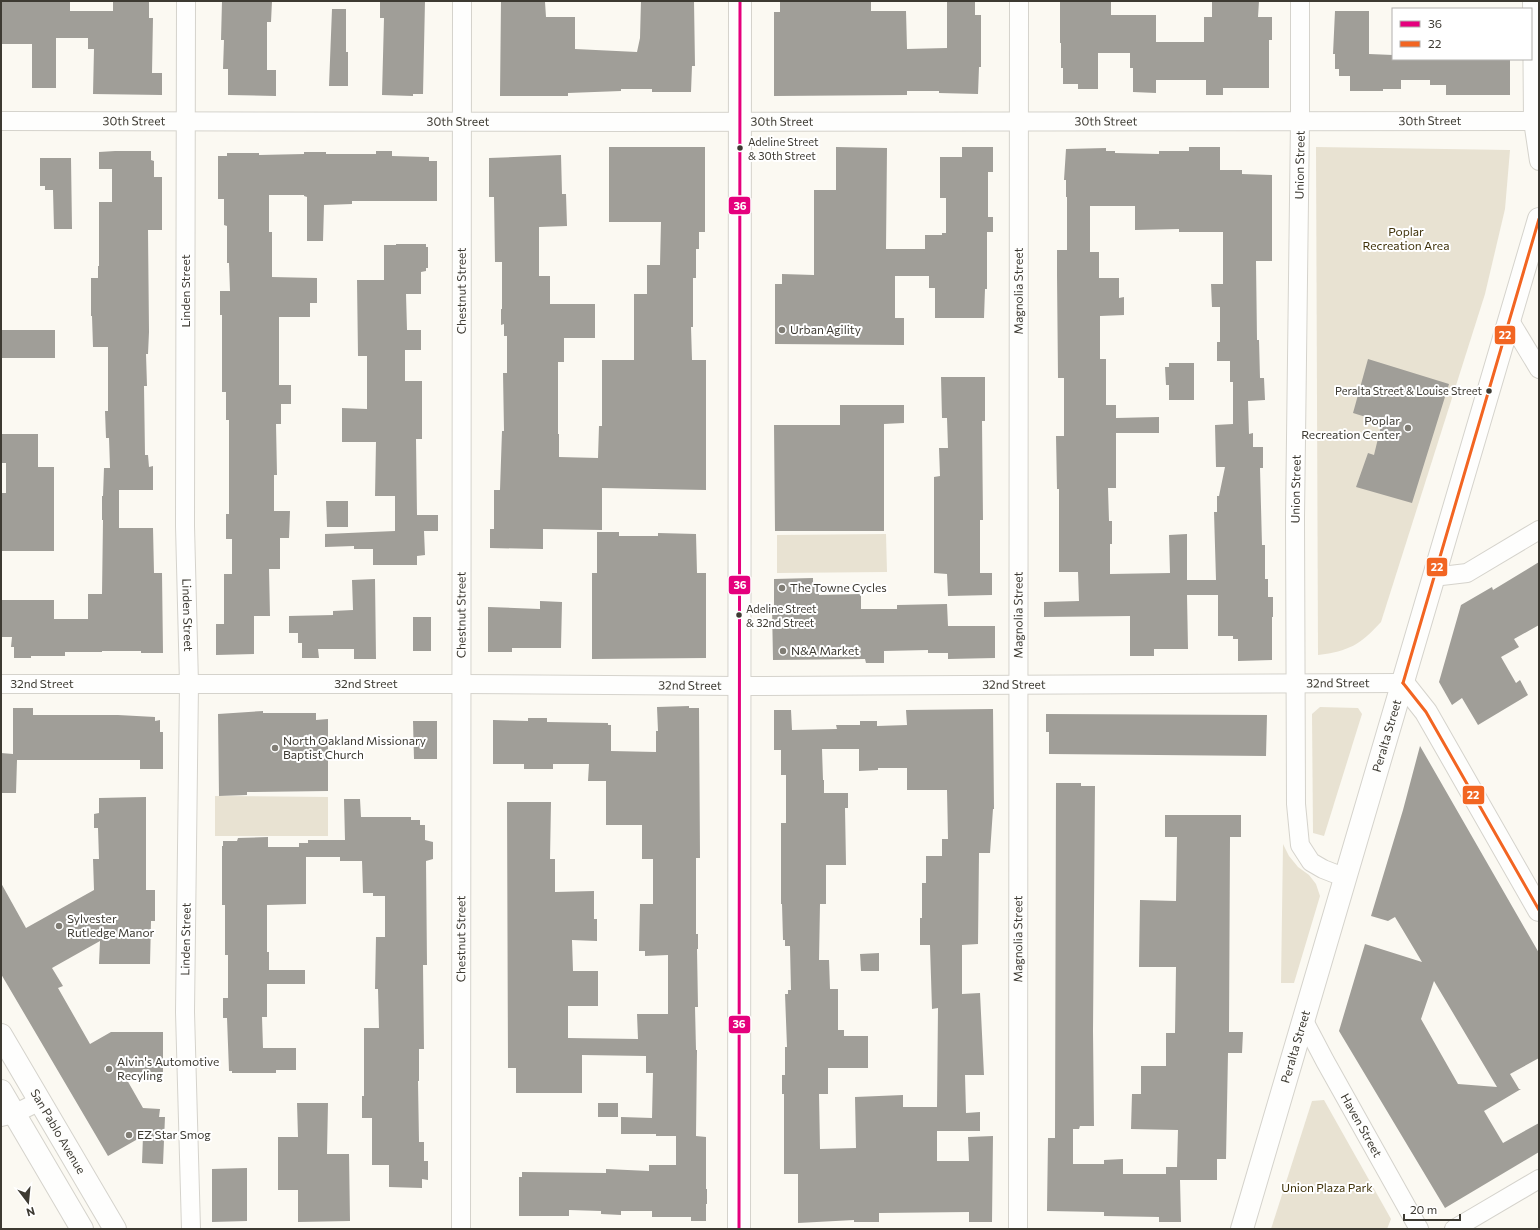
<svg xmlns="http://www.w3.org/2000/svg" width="1540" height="1230" viewBox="0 0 1540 1230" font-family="Commissioner,sans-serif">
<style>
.green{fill:#e8e2d2}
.building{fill:#a09e98;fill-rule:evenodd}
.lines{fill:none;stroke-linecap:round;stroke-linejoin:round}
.street-casing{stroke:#d5d3cc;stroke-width:20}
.secondary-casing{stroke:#d5d3cc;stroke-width:24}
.primary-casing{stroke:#d5d3cc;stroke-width:24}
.street{stroke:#fefefd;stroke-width:18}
.secondary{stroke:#fefefd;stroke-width:22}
.primary{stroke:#fefefd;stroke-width:22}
.bus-1-casing{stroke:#fff;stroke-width:6}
.bus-2-casing{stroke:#fff;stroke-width:6}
.bus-1{stroke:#e5007d;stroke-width:3}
.bus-2{stroke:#f26522;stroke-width:3}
.bus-dot{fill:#3d3a32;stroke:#fff;stroke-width:1.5}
.poi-dot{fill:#807d75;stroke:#fff;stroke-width:1.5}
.labels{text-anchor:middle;stroke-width:4;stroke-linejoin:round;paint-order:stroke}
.bus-label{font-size:11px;fill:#3d3a32;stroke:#fff;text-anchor:start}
.street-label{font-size:12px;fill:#3d3a32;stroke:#fff}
.park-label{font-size:12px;fill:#3f320a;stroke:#fff}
.poi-label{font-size:12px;fill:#3d3a32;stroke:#fff;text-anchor:start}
.line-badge{stroke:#fff;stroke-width:1.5}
.badge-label{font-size:11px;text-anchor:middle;font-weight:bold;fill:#fff}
</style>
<rect width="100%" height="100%" fill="#fbf9f2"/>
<g class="green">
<path d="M1316 147 1510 150 1505 209 1485 294 1381 622C1360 645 1349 651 1318 655Z"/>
<polygon points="886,534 887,572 777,573 777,535"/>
<polygon points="1320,707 1358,708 1362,714 1324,836 1313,833 1312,714"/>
<polygon points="215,796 328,797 328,836 215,836"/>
<polygon points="1283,844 1289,856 1298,867 1309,875 1316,884 1320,896 1294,983 1281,983"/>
<polygon points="1324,1100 1391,1219 1387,1229 1271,1229 1312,1101"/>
</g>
<g class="building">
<polygon points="1,1 70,1 70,11 113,11 113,1 149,1 149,18 153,18 152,73 162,73 162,95 93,94 94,49 88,49 88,38 56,38 56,88 32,88 32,44 1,44"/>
<polygon points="222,1 272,1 271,22 267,22 267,70 276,70 276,96 228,95 228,69 223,69 224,40 221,40"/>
<polygon points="380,1 425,1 423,94 413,94 413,96 382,95 384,18 380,18"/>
<polygon points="501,1 537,1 537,2 545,2 546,17 575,17 575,49 637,52 640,38 641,1 694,1 695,66 692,66 691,92 652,92 652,89 621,89 621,91 568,93 568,96 500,96"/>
<polygon points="780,1 871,1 871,11 906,11 907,49 947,48 947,1 975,1 975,15 981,15 981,67 979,67 978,94 939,93 939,91 907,91 907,95 774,96 774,12 780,12"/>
<polygon points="1060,1 1111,1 1111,15 1156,15 1156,42 1204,42 1204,17 1212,17 1212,1 1259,1 1258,17 1272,17 1272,40 1269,40 1269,88 1223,88 1223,95 1206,95 1206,80 1156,80 1156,93 1133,92 1133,68 1130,68 1130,53 1098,53 1098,89 1078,89 1078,84 1063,84 1063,68 1061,68 1061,43 1060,43"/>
<polygon points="332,9 346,9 346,52 348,52 348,86 329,86"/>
<polygon points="1335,11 1369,11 1369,54 1393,55 1393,59 1510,59 1510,95 1446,95 1446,85 1430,85 1430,80 1401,80 1401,89 1383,89 1383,91 1350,91 1350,76 1339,76 1339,69 1335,69 1335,54 1333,54"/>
<polygon points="609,147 705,147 705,232 699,232 699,249 696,249 696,278 693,278 693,327 691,327 692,360 706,360 706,490 602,488 602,530 543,529 543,549 490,548 490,529 494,529 494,490 500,490 502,431 504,431 503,373 507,373 507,336 504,336 504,324 501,325 501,309 502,309 502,262 495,262 494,197 489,197 489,158 561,155 562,194 566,194 567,226 539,227 539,276 550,276 550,304 595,304 595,338 564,338 564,362 558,362 558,434 559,434 559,457 598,458 599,426 602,426 602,360 634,360 634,294 647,294 647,265 660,265 661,222 609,222"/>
<polygon points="836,147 887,148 886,249 925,249 925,235 942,235 942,233 946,233 946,198 940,198 940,157 962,157 962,147 993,147 993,172 988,172 988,217 993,217 993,232 987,232 987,289 985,289 984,318 935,318 935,288 929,288 929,276 895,276 895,318 904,318 904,345 775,344 775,284 782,284 782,274 814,275 814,190 836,190"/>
<path d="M1189 147H1220V170H1242V174L1272 175V261H1256L1257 340H1259L1260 378H1264L1265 400 1248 401 1249 434 1253 433V447H1263V468H1260L1262 545H1265V579H1268V597H1273V617H1272V660L1238 661V639H1233V636H1218V595H1187L1188 649H1154V656H1130V616L1044 617V602L1079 601 1078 572H1059V489H1057L1056 436H1064V378H1058L1057 275V250H1067V197H1066V180H1064L1066 149 1106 148V151H1115V153L1159 154V151H1189ZM1090 206H1135V230L1179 229V232H1223V284H1211L1212 307H1220V342H1217V361H1230V382H1233V424L1215 425 1216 467H1225L1219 496H1217V512H1214L1216 580H1187V534L1169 535 1170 573 1110 574V544H1112V521H1109L1108 488H1116V433H1159V417L1116 418V405H1106V359H1100V316L1124 315V297L1119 298V278H1099V252H1090Z"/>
<polygon points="115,151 151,151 151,160 154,161 154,177 162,177 162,230 148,230 149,332 148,354 146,354 147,386 144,386 145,455 148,455 149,467 153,466 153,490 119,490 119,528 153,528 154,573 162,573 163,653 141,653 141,651 102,651 102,652 65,652 65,656 31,656 31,658 14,658 14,647 11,647 12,637 1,637 1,600 54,600 54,619 88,619 88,594 102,594 103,520 102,520 102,496 103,496 104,468 110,468 109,438 106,438 105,411 108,411 108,347 93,347 92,316 91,316 91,278 98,278 98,266 99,266 99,202 112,202 112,169 99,169 99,152"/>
<polygon points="376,151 392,151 392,156 429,157 429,161 437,161 437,201 352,201 352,204 324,205 323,241 307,241 307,197 304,196 304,195 269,195 269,232 272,232 272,277 317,278 317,303 310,303 310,317 279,317 279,385 291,385 291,404 281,404 281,424 276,424 277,475 274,475 274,511 290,511 289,538 280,538 280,569 269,569 270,616 254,616 254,654 216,655 216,624 224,624 224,574 232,574 232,539 226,539 226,514 229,514 229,420 226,420 226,392 222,392 222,315 220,315 220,291 230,291 229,263 227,263 227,226 224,225 224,199 218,199 218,156 227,156 227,153 259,153 259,155 304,154 304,152 326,152 326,154 376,154"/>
<polygon points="40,158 71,158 72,229 54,229 53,190 45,190 45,186 40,186"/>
<polygon points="396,244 426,244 426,247 428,247 428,268 426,268 426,271 421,272 421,294 406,294 407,330 421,330 421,350 405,350 405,381 422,381 422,439 416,439 417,515 438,515 438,531 424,531 425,555 417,556 417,565 373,565 373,549 354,549 354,546 325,547 325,534 395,531 395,496 375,496 376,442 342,442 342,408 367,409 367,356 358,356 357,280 384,280 384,245 396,245"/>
<rect x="1" y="330" width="54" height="28"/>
<polygon points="1368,359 1449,384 1412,503 1356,487 1368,453 1374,455 1382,422 1353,413"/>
<polygon points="1169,363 1194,363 1194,400 1169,400 1169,385 1166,385 1165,367 1169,367"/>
<polygon points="941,377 985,377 985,421 982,421 983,520 980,520 980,573 992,573 992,595 948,596 947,574 934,573 934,477 940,476 939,448 948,448 947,418 942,418"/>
<polygon points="840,405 904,405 904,423 884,424 884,531 775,531 774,425 840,425"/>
<polygon points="1,434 38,434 38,467 54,467 54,551 1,551 1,493 6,493 6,463 1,463"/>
<polygon points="326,501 348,501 348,527 327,527"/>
<polygon points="597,532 619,532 619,536 658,536 658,533 696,534 697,573 706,573 706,658 592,659 592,573 597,573"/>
<polygon points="1539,562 1539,625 1514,639 1519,647 1501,657 1516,683 1520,680 1528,695 1478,725 1462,698 1452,705 1439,682 1461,605 1492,587 1493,590"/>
<polygon points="813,578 813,587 819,587 819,595 861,594 861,609 897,609 897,605 947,604 948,626 995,626 995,658 948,659 948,653 928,653 928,650 884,651 884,663 866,663 865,659 773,660 772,607 774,607 774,579"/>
<polygon points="375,579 376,659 354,659 354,649 318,649 319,658 302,658 302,643 298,643 298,633 289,633 289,616 333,615 333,611 353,610 352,580"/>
<polygon points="540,601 562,602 561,648 512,648 512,652 488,652 488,607 540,609"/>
<rect x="413" y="617" width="18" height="34"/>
<polygon points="689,706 689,708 699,708 700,858 696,858 696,934 698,934 698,949 697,949 698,1007 695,1007 696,1050 697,1050 696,1136 706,1137 706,1189 707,1189 707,1204 706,1204 706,1221 691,1221 691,1217 652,1217 652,1211 621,1211 621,1215 601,1214 601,1211 569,1210 569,1216 519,1216 519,1177 522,1177 522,1172 606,1173 606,1169 649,1171 649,1165 676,1165 676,1136 656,1136 656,1134 621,1134 621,1117 652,1118 653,1073 646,1073 646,1056 582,1055 582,1093 516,1093 516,1068 508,1068 507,802 551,802 550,859 555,859 555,892 594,891 594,919 597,919 597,941 572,940 573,971 598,971 598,1006 568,1006 568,1038 638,1039 637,1014 668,1014 668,955 645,956 645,951 639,951 640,904 653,904 653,859 642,859 642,825 606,825 606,781 588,781 589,764 553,764 553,769 524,769 524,764 493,764 493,720 528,721 528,718 547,718 547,722 608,723 608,725 611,725 611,751 656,752 656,731 658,731 657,707"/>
<polygon points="13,708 33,708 33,715 118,715 155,717 155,721 160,720 160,732 163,732 163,769 140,769 140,760 17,760 16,793 1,793 1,753 13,754"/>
<path d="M993 709 994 809H993L990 853H979L978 944 962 945V994L980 993 984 1075H965L966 1113 980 1112V1131H937V1161H969L968 1137 993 1136 992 1222H969V1212L879 1213V1222H854V1220L798 1223V1174H784V1094H782V1075H785V1047H787L785 994H788V990H791L790 946H785V940H783L782 904H781V823H786V775H781V750H774V710H791L792 730 837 729 836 725H860V721H877V726L907 725 906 710ZM822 749H859V771L878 770V768H907V790H947L948 839H942V856H926V883H922V918H920V945H930L932 1009 938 1008 937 1107H903V1095L855 1097 856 1148 820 1149 819 1094H828V1068H868V1036H844V1030H838V989H830L829 960H819L820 904H826V865H846L845 808H848V793H824V780H823Z"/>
<polygon points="263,711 263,713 316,713 316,720 328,719 328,791 247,792 247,795 219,796 218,714"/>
<polygon points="1046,714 1267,715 1266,756 1049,754 1049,732 1046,732"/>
<polygon points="413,721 437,721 437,759 414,759"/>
<path d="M1420 746 1539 953V1058L1510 1074 1519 1089H1521L1484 1111 1503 1143 1539 1123V1152L1445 1208 1339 1031 1365 944 1422 962 1395 917 1388 921 1371 916 1403 810ZM1434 981 1497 1087 1458 1084 1421 1019Z"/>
<polygon points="1056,783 1081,783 1081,786 1095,786 1093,1031 1094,1126 1080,1126 1079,1129 1073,1129 1073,1164 1104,1164 1104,1160 1123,1159 1123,1174 1166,1174 1166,1167 1177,1167 1178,1130 1131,1129 1132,1094 1141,1094 1141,1066 1166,1066 1166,1033 1175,1033 1176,967 1139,967 1140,900 1176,901 1177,837 1165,837 1165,815 1241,815 1241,837 1230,837 1229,1032 1243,1032 1242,1053 1228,1053 1226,1159 1217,1159 1217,1180 1180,1180 1181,1222 1159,1222 1159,1217 1104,1216 1104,1212 1047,1211 1048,1138 1055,1138"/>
<polygon points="146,797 146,890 155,890 155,921 151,921 150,964 99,964 100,941 52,968 63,986 58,988 90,1044 111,1032 163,1032 163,1072 123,1073 143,1108 160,1109 159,1117 165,1117 163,1164 142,1163 143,1136 108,1156 1,974 1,883 26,928 94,890 93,859 99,859 98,828 94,828 94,814 99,813 99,798"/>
<polygon points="344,799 360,799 361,817 411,817 411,820 420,820 420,825 425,825 425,840 433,842 433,859 426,861 427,965 423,965 424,1049 419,1049 419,1081 418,1081 419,1142 424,1142 424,1161 428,1161 428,1180 422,1179 422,1188 389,1187 389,1165 372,1165 372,1118 362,1118 362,1096 364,1096 364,1028 379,1028 378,989 375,989 376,937 385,937 385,896 373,896 373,893 363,893 362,861 340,861 340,857 306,857 306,904 267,905 267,952 269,952 269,970 305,970 305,984 267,984 267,1017 262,1017 263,1048 296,1048 296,1070 276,1070 276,1073 232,1073 232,1071 229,1071 227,1018 223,1018 223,998 228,998 228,955 225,955 225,905 222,905 222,846 223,846 223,841 237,841 238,838 268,837 268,847 299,847 299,843 308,843 308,840 345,840"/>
<polygon points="879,953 879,971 861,971 860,954"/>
<polygon points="297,1103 328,1103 327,1154 349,1154 350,1221 298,1222 298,1190 278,1190 278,1137 298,1137"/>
<rect x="598" y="1103" width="20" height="14"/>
<polygon points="247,1168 247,1221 212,1222 212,1169"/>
</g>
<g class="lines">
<g class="street-casing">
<g id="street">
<path id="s1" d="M186 1 185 526 189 684 185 1012 191 1229"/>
<polyline points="1300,1 1300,120 1295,518 1296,804 1300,845 1311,862 1323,869 1346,878"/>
<polyline points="1532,1 1533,121 1539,161"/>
<path id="s2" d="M1 121 603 122 1539 121"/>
<polyline points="1510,321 1539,369"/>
<polyline points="1433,577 1467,573 1539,530"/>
<path id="s3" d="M1 684H461L739 686 1403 683"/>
<path id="s4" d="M1304 1021 1325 1061 1419 1229"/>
<polyline points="1,1117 14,1114 40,1101"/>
<path id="s5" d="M461 1229 462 1"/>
<path id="s6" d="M1018 1229 1019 1"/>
<polyline points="1454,1229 1539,1179"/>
</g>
</g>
<g class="secondary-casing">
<g id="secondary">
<polyline points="1403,683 1426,712 1539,910"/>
<polyline points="739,1229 740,1"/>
<path id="s7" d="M1242 1229 1539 219"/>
</g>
</g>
<g class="primary-casing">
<g id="primary">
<path id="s8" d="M1 1035 115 1229"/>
<polyline points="1,1091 82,1229"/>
</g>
</g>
<use href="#street" class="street"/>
<use href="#secondary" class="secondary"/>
<use href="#primary" class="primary"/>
<g class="bus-1-casing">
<polyline id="bus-1" points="739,1229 740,1"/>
</g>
<g class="bus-2-casing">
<g id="bus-2">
<polyline points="1403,683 1539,219"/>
<polyline points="1403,683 1426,712 1539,910"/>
</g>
</g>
<use href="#bus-1" class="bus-1"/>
<use href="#bus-2" class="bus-2"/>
</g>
<g class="bus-dot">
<circle cx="740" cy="148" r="3.5"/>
<circle cx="1489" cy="391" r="3.5"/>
<circle cx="739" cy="615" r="3.5"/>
</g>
<g class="poi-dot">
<circle cx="782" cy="330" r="4"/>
<circle cx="1408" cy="428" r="4"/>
<circle cx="782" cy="588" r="4"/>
<circle cx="783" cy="651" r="4"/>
<circle cx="275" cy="748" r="4"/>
<circle cx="59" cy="926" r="4"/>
<circle cx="109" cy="1069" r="4"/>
<circle cx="129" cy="1135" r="4"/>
</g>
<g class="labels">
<g class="bus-label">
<text x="748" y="146">Adeline Street<tspan x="748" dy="14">&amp; 30th Street</tspan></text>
<text x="1482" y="395" text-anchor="end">Peralta Street &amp; Louise Street</text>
<text x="746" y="613">Adeline Street<tspan x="746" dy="14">&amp; 32nd Street</tspan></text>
</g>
<g class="street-label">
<text dy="4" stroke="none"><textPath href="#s2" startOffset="133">30th Street</textPath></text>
<text dy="4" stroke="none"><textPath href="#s2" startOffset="457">30th Street</textPath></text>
<text dy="4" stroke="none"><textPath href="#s2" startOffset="781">30th Street</textPath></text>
<text dy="4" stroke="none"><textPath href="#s2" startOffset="1105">30th Street</textPath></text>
<text dy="4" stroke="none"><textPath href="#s2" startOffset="1429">30th Street</textPath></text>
<text transform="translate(1300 165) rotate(-89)" y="4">Union Street</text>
<text transform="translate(186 291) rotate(-90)" y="4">Linden Street</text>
<text dy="4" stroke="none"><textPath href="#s5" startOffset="938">Chestnut Street</textPath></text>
<text dy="4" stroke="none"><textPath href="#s6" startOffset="938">Magnolia Street</textPath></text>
<text transform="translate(1296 489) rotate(-89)" y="4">Union Street</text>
<text dy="4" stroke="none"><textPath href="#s1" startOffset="614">Linden Street</textPath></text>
<text dy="4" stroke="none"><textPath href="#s5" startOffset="614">Chestnut Street</textPath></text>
<text dy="4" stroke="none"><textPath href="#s6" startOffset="614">Magnolia Street</textPath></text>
<text dy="4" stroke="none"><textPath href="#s3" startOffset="1337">32nd Street</textPath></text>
<text dy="4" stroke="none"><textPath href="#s3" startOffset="41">32nd Street</textPath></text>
<text dy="4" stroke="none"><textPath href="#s3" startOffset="365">32nd Street</textPath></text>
<text dy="4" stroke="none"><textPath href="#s3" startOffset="1013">32nd Street</textPath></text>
<text dy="4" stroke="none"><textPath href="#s3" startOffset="689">32nd Street</textPath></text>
<text dy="4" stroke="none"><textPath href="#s7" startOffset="514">Peralta Street</textPath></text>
<text transform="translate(186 939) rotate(-89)" y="4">Linden Street</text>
<text dy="4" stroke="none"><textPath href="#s5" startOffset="290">Chestnut Street</textPath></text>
<text dy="4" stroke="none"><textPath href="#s6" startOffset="290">Magnolia Street</textPath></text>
<text dy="4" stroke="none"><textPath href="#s7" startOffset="190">Peralta Street</textPath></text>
<text dy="4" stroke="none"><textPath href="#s4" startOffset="119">Haven Street</textPath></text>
<text dy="4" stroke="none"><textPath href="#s8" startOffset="112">San Pablo Avenue</textPath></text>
</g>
<g class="park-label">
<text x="1406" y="236">Poplar<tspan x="1406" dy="14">Recreation Area</tspan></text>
<text x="1327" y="1192">Union Plaza Park</text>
</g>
<g class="poi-label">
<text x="790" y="334">Urban Agility</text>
<text x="1400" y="425" text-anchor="end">Poplar<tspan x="1400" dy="14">Recreation Center</tspan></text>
<text x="790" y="592">The Towne Cycles</text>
<text x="791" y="655">N&amp;A Market</text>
<text x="283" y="745">North Oakland Missionary<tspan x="283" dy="14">Baptist Church</tspan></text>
<text x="67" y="923">Sylvester<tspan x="67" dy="14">Rutledge Manor</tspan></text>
<text x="117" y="1066">Alvin's Automotive<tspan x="117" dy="14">Recyling</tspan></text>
<text x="137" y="1139">EZ Star Smog</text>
</g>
</g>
<g class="line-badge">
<rect x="728" y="196" width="23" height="19" rx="4" fill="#e5007d"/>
<rect x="1494" y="325" width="22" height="20" rx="4" fill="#f26522"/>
<rect x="1426" y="557" width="22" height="20" rx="4" fill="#f26522"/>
<rect x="728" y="575" width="23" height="20" rx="4" fill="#e5007d"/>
<rect x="1462" y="785" width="23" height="20" rx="4" fill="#f26522"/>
<rect x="728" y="1015" width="23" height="19" rx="4" fill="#e5007d"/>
</g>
<g class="badge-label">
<text x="740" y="210">36</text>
<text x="1505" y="339">22</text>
<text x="1437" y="571">22</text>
<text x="740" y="589">36</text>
<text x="1473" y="799">22</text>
<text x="739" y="1028">36</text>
</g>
<rect width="1540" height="1230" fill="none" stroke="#3d3a32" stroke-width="4"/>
<rect x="1392" y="8" width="140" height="52" fill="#ffffff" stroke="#b1b0ad"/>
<rect x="1400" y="21" width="20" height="6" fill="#e5007d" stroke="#b1b0ad"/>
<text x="1428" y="28" font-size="12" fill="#3d3a32">36</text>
<rect x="1400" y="41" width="20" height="6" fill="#f26522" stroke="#b1b0ad"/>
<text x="1428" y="48" font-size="12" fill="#3d3a32">22</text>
<g transform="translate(28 1202) rotate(164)" stroke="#ffffff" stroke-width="3" paint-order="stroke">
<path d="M0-3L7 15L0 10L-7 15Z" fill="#3d3a32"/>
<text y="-6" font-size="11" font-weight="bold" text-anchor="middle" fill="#3d3a32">N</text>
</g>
<path d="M1404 1214v6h56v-6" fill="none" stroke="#3d3a32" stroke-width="2"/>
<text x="1410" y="1214" font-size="12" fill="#3d3a32" stroke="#ffffff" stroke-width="3" paint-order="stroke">20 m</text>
</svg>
